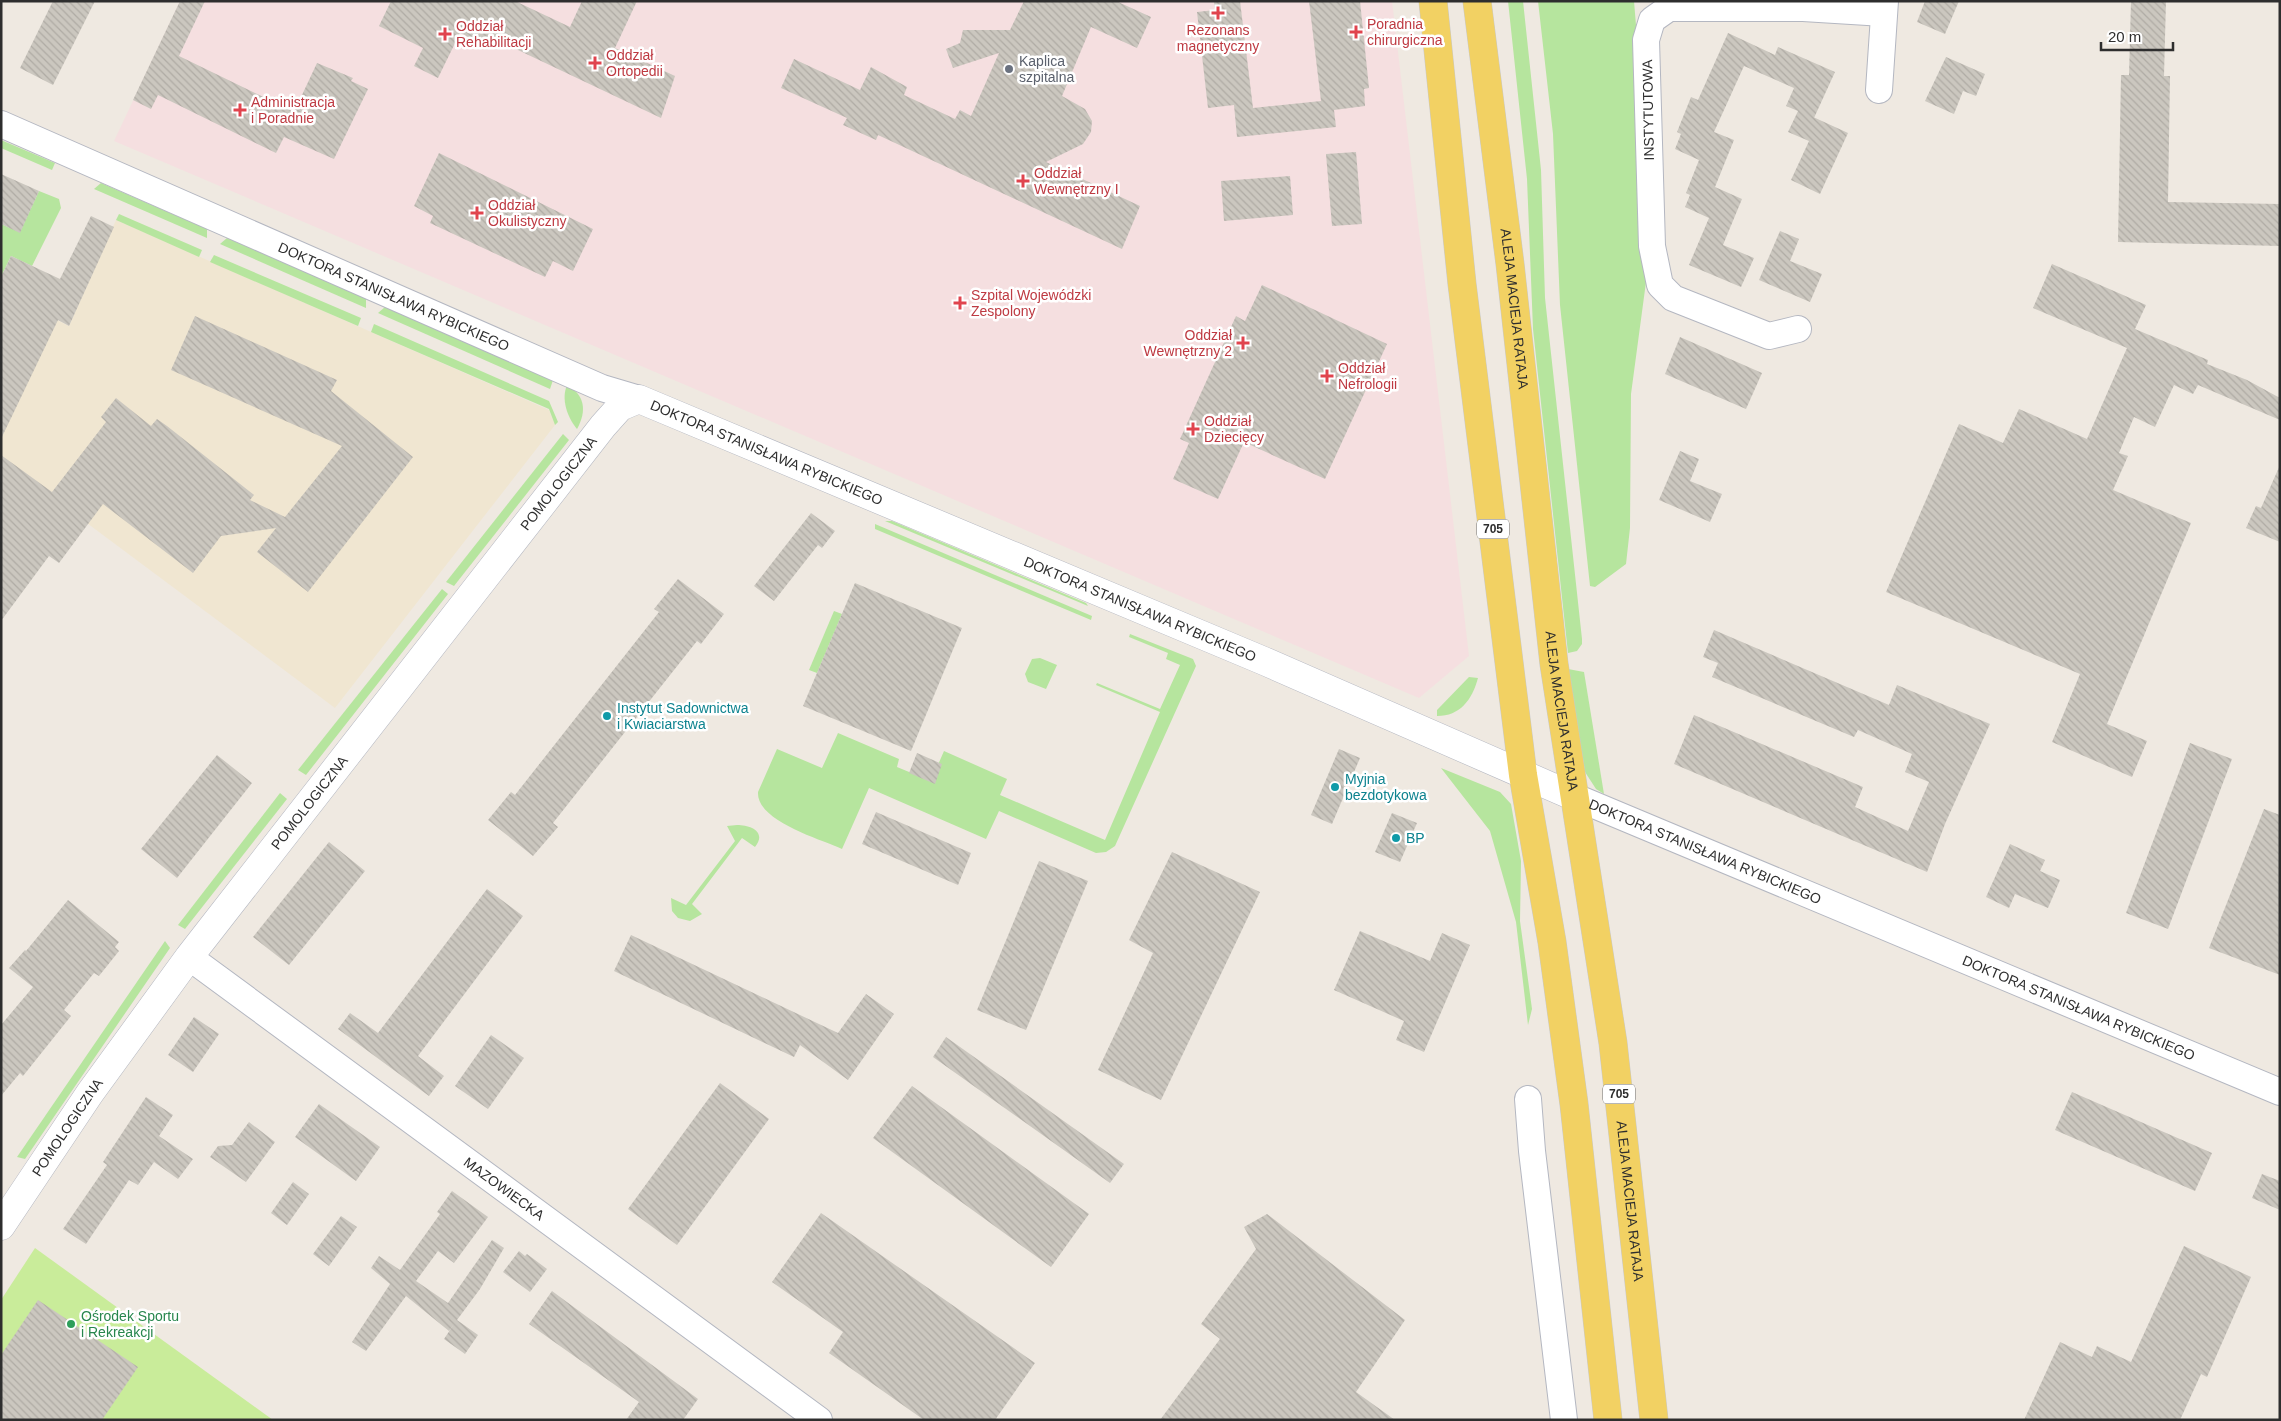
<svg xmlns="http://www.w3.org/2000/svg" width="2281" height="1421" viewBox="0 0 2281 1421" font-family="Helvetica,sans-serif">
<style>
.education{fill:#f0e6d1}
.medical{fill:#f5dfe0}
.green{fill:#b6e59e}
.pitch{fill:#c9ec9a}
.building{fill:url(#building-back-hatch)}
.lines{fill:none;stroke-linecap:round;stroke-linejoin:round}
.street-casing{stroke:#b4b7c1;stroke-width:28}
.secondary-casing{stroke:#b4b7c1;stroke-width:29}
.primary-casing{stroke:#c9c9c9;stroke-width:29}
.street{stroke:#fff;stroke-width:26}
.secondary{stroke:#fff;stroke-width:28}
.primary{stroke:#f2d163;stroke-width:28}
.health-dot{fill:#e0444e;stroke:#fff;stroke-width:2}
.worship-dot{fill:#6b7280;stroke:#fff;stroke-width:2}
.culture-dot{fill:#0f9aa8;stroke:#fff;stroke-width:2}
.leisure-dot{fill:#2e9e5b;stroke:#fff;stroke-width:2}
.labels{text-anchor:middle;stroke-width:5;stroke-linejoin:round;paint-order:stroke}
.shield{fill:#fff;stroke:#6d6d6d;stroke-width:1}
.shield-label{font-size:12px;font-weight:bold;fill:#2e2e2e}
.health-label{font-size:14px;fill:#be3a42;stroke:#fff;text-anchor:start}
.worship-label{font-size:14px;fill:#5b616d;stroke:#fff;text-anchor:start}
.street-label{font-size:14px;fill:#2e2e2e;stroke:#fff}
.culture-label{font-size:14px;fill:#0d838f;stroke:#fff;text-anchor:start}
.leisure-label{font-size:14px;fill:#27864d;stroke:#fff;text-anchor:start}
</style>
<defs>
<pattern id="building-back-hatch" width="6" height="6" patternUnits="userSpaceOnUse" patternTransform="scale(1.25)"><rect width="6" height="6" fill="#cbc7bf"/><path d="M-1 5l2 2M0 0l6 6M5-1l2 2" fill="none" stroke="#afaba4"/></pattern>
</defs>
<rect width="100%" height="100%" fill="#efe9e1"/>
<polygon class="education" points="116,220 549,410 555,425 335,708 1,459 1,370 31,307 69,326"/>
<polygon class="medical" points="180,1 1392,1 1469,656 1419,698 114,141"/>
<g class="green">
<polygon points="1508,1 1523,1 1541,170 1545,298 1582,639 1582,644 1577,651 1568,653 1533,329 1527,179"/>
<polygon points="1538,1 1634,1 1639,62 1646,282 1631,394 1630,528 1626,564 1595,587 1590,586 1560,305 1553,134"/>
<polygon points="1,140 55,163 52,170 1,148"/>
<polygon points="101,183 207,229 207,238 94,189"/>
<polygon points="39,191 59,199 61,208 32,266 11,256 1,277 1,224 20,232"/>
<polygon points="119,214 202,250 199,257 116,220"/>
<polygon points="227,238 366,298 366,308 220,244"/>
<polygon points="214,255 361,318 358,326 210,262"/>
<polygon points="385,307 553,380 550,389 378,313"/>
<polygon points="374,324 549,401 558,422 555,425 549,409 371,332"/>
<path d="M567 385C585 395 587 411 577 429 567 417 561 399 567 385Z"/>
<polygon points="563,434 569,440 454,586 446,582"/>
<polygon points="885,521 892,521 1086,603 1088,606"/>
<polygon points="875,524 1092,616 1091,620 875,529"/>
<polygon points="442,589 448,594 306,775 298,770"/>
<polygon points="834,611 842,614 817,673 809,670"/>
<path d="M1130 634 1193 659 1196 666 1115 846 1106 852 1096 853 999 811 986 839 869 788 842 849C820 839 756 821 758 792L777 749 822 768 838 733 899 759 897 767 931 781 944 751 1007 779 1000 795 1105 840 1160 712 1096 685 1097 683 1160 709 1180 665 1166 659 1168 653 1129 637Z"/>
<polygon points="1040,658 1057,665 1046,689 1028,682 1025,674 1032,659"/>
<polygon points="1568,669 1584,672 1604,794 1596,789 1585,772"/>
<path d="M1469 677 1478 678C1472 700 1460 716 1437 716V710Z"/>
<polygon points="1441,768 1500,792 1511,804 1521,861 1520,921 1532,1009 1528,1025 1516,922 1490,831"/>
<polygon points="280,793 287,799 185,929 178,925"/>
<path d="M737 825C751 825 767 832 755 847L742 838 692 904 702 914 690 921 678 918 672 911 671 898 686 905 735 841 727 826Z"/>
<polygon points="165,941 170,948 25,1159 17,1157"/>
</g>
<polygon class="pitch" points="35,1248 273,1420 1,1420 1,1300"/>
<g class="building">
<polygon points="53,1 95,1 53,85 20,68"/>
<polygon points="180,1 205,1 179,56 294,112 317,63 353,78 351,81 368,89 334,159 284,137 276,153 158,95 151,109 133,100"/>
<polygon points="391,1 515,1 570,27 582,1 637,1 615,48 675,76 661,118 497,40 493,49 460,33 438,78 414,66 423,48 379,26"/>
<polygon points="1024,1 1116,1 1151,17 1137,48 1091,27 1062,96 1085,109 1092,121 1091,132 1083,144 1046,162 1140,206 1122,249 878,135 876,140 843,125 847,118 781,88 794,59 860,90 871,67 907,87 904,95 955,119 960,110 971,116 999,53 953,68 946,49 960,43 963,30 1010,30"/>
<polygon points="1240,1 1253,108 1321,101 1309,1 1360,1 1369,88 1364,89 1365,106 1334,110 1336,127 1237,137 1234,105 1208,108 1197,12 1215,10 1214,2"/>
<polygon points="1925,1 1959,1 1945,34 1917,22"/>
<polygon points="2131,1 2166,1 2164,76 2170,76 2168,202 2280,204 2280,246 2118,242 2121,75 2129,75"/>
<polygon points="1728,33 1775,55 1778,47 1835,72 1814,118 1811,116 1848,133 1820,194 1791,180 1809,141 1788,132 1798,111 1786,106 1794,88 1744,66 1714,132 1734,140 1715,187 1742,199 1723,245 1754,258 1741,287 1689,265 1709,218 1685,207 1690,195 1686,193 1699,160 1675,149 1681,134 1677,132 1691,97 1698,100"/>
<polygon points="1946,57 1985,74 1976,96 1963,91 1954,114 1925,101"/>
<polygon points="1356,152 1362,224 1332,226 1326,154"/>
<polygon points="439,153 593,229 573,271 553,261 545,277 430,223 433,216 414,206"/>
<polygon points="1,174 39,191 20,233 1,224"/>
<polygon points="1290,176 1293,215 1224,221 1221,181"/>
<polygon points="91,216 114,227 69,326 58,320 1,439 1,277 11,256 60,279"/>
<polygon points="1780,231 1799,239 1790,261 1822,274 1810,302 1759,280"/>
<polygon points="2052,264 2146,305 2135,329 2208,360 2207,364 2247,380 2280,398 2280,420 2198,385 2193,394 2174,385 2155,427 2134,417 2119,453 2128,456 2113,490 2191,523 2107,724 2147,741 2132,777 2052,742 2080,674 1886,592 1959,424 2003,443 2019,409 2087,439 2127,348 2033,308"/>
<polygon points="1262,285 1387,344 1325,479 1244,442 1218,499 1173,479 1189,443 1180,439 1236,316 1245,321"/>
<polygon points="195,316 337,380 331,391 413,457 308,592 257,552 276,528 221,536 193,573 103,504 59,563 49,556 1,621 1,455 52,492 106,422 101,417 116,398 151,426 157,419 167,426 254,495 250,500 285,517 342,446 171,370"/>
<polygon points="1680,337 1762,373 1746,409 1665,374"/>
<polygon points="1680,451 1699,459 1690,481 1722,494 1710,522 1659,500"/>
<polygon points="2280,465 2280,542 2246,528 2256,506 2261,508"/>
<polygon points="811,513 835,531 822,548 818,545 774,601 754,586"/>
<polygon points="678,579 724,614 701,644 697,641 553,823 558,827 533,856 488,820 511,792 515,795 659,612 654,609"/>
<polygon points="855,583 962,628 911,751 803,706"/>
<polygon points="1714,630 1889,705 1897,685 1990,724 1945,824 1927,872 1674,764 1694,715 1863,787 1855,807 1908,831 1929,782 1905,772 1912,754 1858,730 1854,737 1712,677 1718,663 1703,657"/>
<polygon points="2190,743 2232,759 2168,929 2126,913"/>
<polygon points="1339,749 1360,758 1332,824 1311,815"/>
<polygon points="917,753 942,764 935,784 909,773"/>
<polygon points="217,755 252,783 177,878 141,849"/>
<polygon points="2264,809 2280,815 2280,975 2209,948"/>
<polygon points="876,812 971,853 958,885 862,844"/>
<polygon points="1392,813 1417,823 1400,862 1375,852"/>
<polygon points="329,842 365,871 289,965 253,937"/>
<polygon points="2010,844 2045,860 2040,871 2060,880 2048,908 2015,894 2009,908 1986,897"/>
<polygon points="1172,852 1260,892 1161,1100 1098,1070 1153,953 1129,940"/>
<polygon points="1039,861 1088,881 1026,1030 977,1010"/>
<polygon points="487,889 523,916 418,1056 444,1076 429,1096 338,1029 350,1013 378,1033"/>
<polygon points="68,900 119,942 115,947 119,951 99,976 94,973 64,1010 71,1016 23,1076 20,1073 1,1096 1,1025 33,987 9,968 25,950 26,951"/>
<polygon points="1360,931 1430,961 1442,933 1470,945 1424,1052 1396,1040 1404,1021 1334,990"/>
<polygon points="631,935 838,1033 866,994 894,1014 848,1080 800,1045 794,1057 614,971"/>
<polygon points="194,1017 219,1034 193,1072 168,1055"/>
<polygon points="491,1035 524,1058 488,1109 455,1086"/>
<polygon points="946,1037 1124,1164 1110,1183 933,1057"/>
<polygon points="720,1083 769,1119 677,1245 628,1209"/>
<polygon points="912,1086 1089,1214 1051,1267 873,1138"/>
<polygon points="2072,1092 2212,1153 2195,1191 2055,1130"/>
<polygon points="146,1097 173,1115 159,1136 193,1159 178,1179 154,1162 138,1185 129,1180 86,1244 63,1229 107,1165 103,1162"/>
<polygon points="319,1104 380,1147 356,1181 295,1137"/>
<polygon points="249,1122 275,1142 246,1182 210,1157 218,1146 232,1145"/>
<polygon points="2262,1174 2280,1181 2280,1210 2252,1198"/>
<polygon points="293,1182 309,1194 287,1225 271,1213"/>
<polygon points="452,1191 488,1217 454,1263 438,1251 416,1281 448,1303 492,1240 504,1248 480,1289 457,1320 478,1335 465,1354 444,1339 454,1324 449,1331 406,1296 366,1351 352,1342 390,1284 371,1268 379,1256 400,1270 440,1214 437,1212"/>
<polygon points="821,1213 1035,1363 995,1420 924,1420 829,1353 843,1332 772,1282"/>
<polygon points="1267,1214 1405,1320 1356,1392 1395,1420 1160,1420 1220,1339 1201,1324 1256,1249 1244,1227"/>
<polygon points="341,1216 357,1227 329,1266 313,1254"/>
<polygon points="2184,1246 2251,1277 2207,1377 2201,1374 2180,1420 2024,1420 2060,1342 2092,1357 2097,1346 2131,1362"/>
<polygon points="519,1251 525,1256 527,1254 547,1269 530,1292 503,1272"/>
<polygon points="552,1291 698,1399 683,1420 626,1420 639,1402 529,1324"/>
<polygon points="38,1300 138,1367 102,1420 1,1420 1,1355"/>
</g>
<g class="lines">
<g class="street-casing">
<g id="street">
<polyline points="1879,90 1885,1"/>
<path id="s1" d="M1 124 602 388 639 399"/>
<polyline points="1798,329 1769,336 1673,298 1660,285 1652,246 1646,40 1652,20 1669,8 1803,8 1884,13"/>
<path id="s2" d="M1575 797 2280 1092"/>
<path id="s3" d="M189 957 819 1420"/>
<polyline points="1528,1099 1532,1151 1564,1420"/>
</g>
</g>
<g class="secondary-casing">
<g id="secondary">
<path id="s4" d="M1 1226 90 1093 189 957 603 426 620 407 639 399 1264 661 1575 797"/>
</g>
</g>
<g class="primary-casing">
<g id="primary">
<polyline points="1433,1 1462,284 1523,775 1552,942 1574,1104 1608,1420"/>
<path id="s5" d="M1477 1 1510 264 1554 664 1613 1043 1654 1420"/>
</g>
</g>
<use href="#street" class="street"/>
<use href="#secondary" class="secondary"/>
<use href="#primary" class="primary"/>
</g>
<g class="health-dot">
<path d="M1215.5 5.5h5v5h5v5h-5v5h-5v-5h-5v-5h5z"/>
<path d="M1353.5 24.5h5v5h5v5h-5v5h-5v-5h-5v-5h5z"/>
<path d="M442.5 26.5h5v5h5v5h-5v5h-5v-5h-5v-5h5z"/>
<path d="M592.5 55.5h5v5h5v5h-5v5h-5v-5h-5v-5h5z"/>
<path d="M237.5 102.5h5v5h5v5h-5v5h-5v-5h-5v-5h5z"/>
<path d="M1020.5 173.5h5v5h5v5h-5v5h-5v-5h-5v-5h5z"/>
<path d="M474.5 205.5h5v5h5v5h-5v5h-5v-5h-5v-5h5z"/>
<path d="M957.5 295.5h5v5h5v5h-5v5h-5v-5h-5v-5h5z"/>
<path d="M1240.5 335.5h5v5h5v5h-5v5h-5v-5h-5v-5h5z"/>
<path d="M1324.5 368.5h5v5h5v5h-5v5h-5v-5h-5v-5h5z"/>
<path d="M1190.5 421.5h5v5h5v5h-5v5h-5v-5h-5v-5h5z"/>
</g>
<circle class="worship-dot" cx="1009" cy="69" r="5"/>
<g class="culture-dot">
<circle cx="607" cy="716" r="5"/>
<circle cx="1335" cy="787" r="5"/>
<circle cx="1396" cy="838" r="5"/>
</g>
<circle class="leisure-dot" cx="71" cy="1324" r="5"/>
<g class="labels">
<g class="shield">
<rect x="1477" y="519.5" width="32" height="19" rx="4"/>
<rect x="1603" y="1084.5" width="32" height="19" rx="4"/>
</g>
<g class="shield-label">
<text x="1493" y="533">705</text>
<text x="1619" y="1098">705</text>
</g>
<g class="health-label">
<text x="1367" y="29">Poradnia<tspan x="1367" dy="16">chirurgiczna</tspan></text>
<text x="456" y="31">Oddział<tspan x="456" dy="16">Rehabilitacji</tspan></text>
<text x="1218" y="35" text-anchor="middle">Rezonans<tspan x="1218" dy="16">magnetyczny</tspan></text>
<text x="606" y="60">Oddział<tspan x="606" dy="16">Ortopedii</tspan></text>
<text x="251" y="107">Administracja<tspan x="251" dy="16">i Poradnie</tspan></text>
<text x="1034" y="178">Oddział<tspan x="1034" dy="16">Wewnętrzny I</tspan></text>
<text x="488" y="210">Oddział<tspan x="488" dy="16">Okulistyczny</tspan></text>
<text x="971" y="300">Szpital Wojewódzki<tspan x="971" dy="16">Zespolony</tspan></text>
<text x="1232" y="340" text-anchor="end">Oddział<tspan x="1232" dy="16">Wewnętrzny 2</tspan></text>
<text x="1338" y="373">Oddział<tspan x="1338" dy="16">Nefrologii</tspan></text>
<text x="1204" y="426">Oddział<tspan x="1204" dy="16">Dziecięcy</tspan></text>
</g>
<g class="worship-label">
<text x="1019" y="66">Kaplica<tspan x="1019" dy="16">szpitalna</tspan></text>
</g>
<g class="street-label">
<text transform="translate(1648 110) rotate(-91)" y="5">INSTYTUTOWA</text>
<text dy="5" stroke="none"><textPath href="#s1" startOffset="429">DOKTORA STANISŁAWA RYBICKIEGO</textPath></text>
<text dy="5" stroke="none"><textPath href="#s5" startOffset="310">ALEJA MACIEJA RATAJA</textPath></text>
<text dy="5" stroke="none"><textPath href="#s4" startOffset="1186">DOKTORA STANISŁAWA RYBICKIEGO</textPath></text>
<text dy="5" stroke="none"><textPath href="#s4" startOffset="929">POMOLOGICZNA</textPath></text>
<text dy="5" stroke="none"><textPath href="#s4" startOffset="1591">DOKTORA STANISŁAWA RYBICKIEGO</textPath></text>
<text dy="5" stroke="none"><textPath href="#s5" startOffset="715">ALEJA MACIEJA RATAJA</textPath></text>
<text dy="5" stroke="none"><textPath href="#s4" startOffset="524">POMOLOGICZNA</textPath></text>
<text dy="5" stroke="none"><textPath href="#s2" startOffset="141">DOKTORA STANISŁAWA RYBICKIEGO</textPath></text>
<text dy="5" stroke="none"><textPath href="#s2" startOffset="546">DOKTORA STANISŁAWA RYBICKIEGO</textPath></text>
<text dy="5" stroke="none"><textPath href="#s4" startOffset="119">POMOLOGICZNA</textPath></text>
<text dy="5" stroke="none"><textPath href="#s3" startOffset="391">MAZOWIECKA</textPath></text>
<text dy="5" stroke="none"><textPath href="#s5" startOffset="1210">ALEJA MACIEJA RATAJA</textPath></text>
</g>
<g class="culture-label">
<text x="617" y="713">Instytut Sadownictwa<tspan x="617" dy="16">i Kwiaciarstwa</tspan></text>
<text x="1345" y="784">Myjnia<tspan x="1345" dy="16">bezdotykowa</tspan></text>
<text x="1406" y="843">BP</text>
</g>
<g class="leisure-label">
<text x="81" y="1321">Ośrodek Sportu<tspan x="81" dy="16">i Rekreakcji</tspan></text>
</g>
</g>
<rect width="2281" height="1421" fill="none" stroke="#2e2e2e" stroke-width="5"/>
<path d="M2101 42v8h72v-8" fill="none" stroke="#2e2e2e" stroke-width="2.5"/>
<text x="2108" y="42" font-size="15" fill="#2e2e2e" stroke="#ffffff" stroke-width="4" paint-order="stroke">20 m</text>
</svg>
